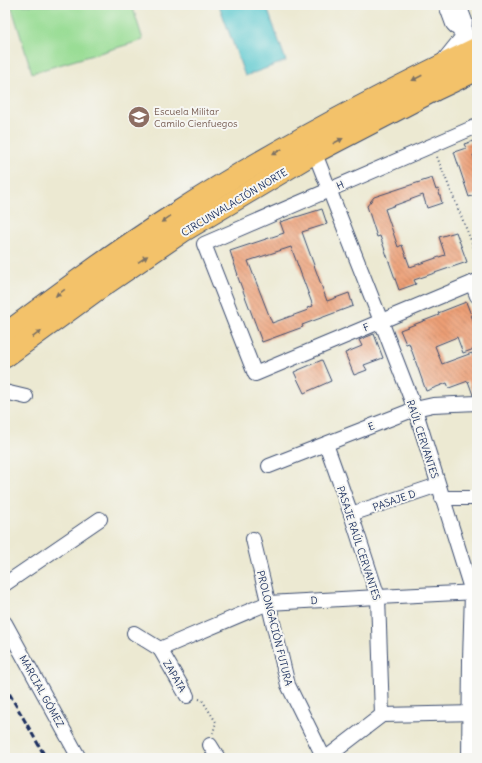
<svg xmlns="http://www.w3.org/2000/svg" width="482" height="763" viewBox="0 0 482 763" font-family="Delius,sans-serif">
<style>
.pitch{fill:#9add95;stroke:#5a867a}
.water{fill:#5bc9cf;stroke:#3b7c96}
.building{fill:url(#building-back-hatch);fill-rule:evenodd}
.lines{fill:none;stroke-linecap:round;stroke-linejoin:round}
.minor-casing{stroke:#3a4b6f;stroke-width:16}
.highway-casing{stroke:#3a4b6f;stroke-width:23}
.path{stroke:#3a4b6f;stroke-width:2;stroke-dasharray:1 3;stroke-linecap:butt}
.minor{stroke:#fff;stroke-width:14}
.highway{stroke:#f3c26a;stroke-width:21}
.rail{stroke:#1b2f5e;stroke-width:3;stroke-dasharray:6 3;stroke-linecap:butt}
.oneway{fill:#7c7163}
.labels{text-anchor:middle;stroke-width:4;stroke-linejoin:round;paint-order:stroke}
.education-label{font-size:10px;fill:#785e54;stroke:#f6f6f2;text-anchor:start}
.street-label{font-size:10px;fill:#1b2f5e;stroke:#f6f6f2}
</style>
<defs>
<pattern id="building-back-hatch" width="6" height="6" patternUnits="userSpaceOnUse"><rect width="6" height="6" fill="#ec9e74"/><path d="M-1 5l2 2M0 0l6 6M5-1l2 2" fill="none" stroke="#be8162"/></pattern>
</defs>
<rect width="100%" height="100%" fill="#f6f6f2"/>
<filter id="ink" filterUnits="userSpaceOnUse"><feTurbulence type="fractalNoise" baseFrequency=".025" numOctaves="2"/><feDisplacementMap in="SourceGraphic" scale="8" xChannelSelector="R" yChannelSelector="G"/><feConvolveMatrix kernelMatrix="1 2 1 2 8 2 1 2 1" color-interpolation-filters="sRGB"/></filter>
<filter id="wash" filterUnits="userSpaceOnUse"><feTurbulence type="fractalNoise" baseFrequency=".012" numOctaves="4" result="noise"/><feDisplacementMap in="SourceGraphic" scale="16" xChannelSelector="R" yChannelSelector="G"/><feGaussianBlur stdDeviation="0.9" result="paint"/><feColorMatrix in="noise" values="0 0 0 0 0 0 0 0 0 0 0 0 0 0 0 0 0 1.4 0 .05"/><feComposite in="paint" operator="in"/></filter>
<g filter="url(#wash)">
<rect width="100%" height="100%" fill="#ece9d2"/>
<polygon class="pitch" points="11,5 132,5 143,40 32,73"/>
<polygon class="water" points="219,5 266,5 286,61 245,76"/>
<g id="blocks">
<g class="building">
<polygon points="477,140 477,154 473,155 477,166 477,194 469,197 454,152 466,148 464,144"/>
<polygon points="432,178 436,190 438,189 442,203 427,208 423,195 385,209 398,247 402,245 410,267 445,255 439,237 456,232 467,262 414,280 416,284 399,290 380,236 377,237 367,206 374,197"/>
<path d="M322 209 327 224 302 232 327 301 349 293 353 306 302 325 303 327 262 342 257 329V328L237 275H238L230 251 284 233 280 222ZM291 247 313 306 307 308 308 310 272 323 248 261Z"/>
<polygon points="466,302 477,330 477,348 463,353 457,337 435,346 442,364 472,353 477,366 477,395 473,395 468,381 449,388 447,383 426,391 409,343 406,344 400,330 439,315 438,313"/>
<polygon points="374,334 383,358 364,365 367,370 354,375 345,353 362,346 359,340"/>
<polygon points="322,360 331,381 304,393 294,372"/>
</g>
</g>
</g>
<g filter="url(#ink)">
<use href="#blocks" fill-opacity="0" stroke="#3a4b6f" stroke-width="1"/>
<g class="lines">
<g class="minor-casing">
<g id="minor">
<polyline points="446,5 453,24 464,35"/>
<polyline points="459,5 465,21 464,35"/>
<polyline points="443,61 464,35 477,38"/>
<polyline points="477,126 204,244 255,374 477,281"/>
<polyline points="312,146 381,321 415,409 472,592 470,660 469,758"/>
<polyline points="472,283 477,296"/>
<polyline points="5,392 26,397"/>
<polyline points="326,444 351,514 378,597 382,715"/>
<polyline points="269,466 415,409 433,405 477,403"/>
<polyline points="442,498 477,498"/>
<polyline points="351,514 438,485"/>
<polyline points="253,539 288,685 324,758"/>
<polyline points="5,584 100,519"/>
<polyline points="5,623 79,758"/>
<polyline points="134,633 160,649"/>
<polyline points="160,649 268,603 378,597 477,592"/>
<polyline points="160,649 187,696"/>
<polyline points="210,745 218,758"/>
<polyline points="326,758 382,715 477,713"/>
</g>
</g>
<g class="highway-casing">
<g id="highway">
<path d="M5 334C60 293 115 252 173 215 270 152 373 98 477 48"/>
<polyline points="5,357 97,290 182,232 314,153 437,89 477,70"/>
</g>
</g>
<g class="path">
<polyline points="437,157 477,255"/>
<polyline points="199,699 202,700 216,722 213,733"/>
</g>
<use href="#minor" class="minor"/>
<use href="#highway" class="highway"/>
<polyline class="rail" points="5,686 46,758"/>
</g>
<defs><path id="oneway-solid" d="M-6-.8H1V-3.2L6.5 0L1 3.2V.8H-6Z"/></defs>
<g class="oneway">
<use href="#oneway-solid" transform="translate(417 78) rotate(153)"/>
<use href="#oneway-solid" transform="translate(338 141) rotate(-28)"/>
<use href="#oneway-solid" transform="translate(277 152) rotate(150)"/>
<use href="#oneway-solid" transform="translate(166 219) rotate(146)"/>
<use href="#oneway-solid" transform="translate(143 259) rotate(-34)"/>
<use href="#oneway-solid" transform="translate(60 293) rotate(144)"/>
<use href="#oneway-solid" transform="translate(37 334) rotate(-36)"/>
</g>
</g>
<defs>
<g id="school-disc" transform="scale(1.15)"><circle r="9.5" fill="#8d6e63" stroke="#f6f6f2"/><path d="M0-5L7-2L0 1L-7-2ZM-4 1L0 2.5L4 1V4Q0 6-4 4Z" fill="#fff"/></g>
</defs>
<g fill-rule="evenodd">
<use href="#school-disc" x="139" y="117"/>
</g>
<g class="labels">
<g class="education-label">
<text x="154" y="115">Escuela Militar<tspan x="154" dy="12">Camilo Cienfuegos</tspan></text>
</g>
<g class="street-label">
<text transform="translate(340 185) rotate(-23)" y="4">H</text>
<text transform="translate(234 202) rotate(-31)" y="4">CIRCUNVALACIÓN NORTE</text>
<text transform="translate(366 327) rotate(-23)" y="4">F</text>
<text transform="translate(371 426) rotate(-21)" y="4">E</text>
<text transform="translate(423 439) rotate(72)" y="4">RAÚL CERVANTES</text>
<text transform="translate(394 500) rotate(-19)" y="4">PASAJE D</text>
<text transform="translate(359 543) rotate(72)" y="4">PASAJE RAÚL CERVANTES</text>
<text transform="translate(314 600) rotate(-3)" y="4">D</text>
<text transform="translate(275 628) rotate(76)" y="4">PROLONGACIÓN FUTURA</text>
<text transform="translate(175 676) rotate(60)" y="4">ZAPATA</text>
<text transform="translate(42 691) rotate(61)" y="4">MARCIAL GÓMEZ</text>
</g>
</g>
<rect width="482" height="763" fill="none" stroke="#f6f6f2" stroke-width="20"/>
</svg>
